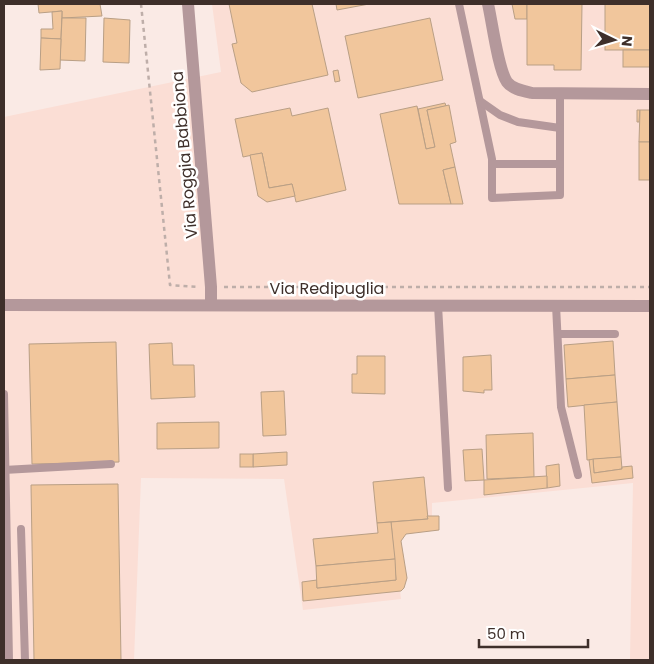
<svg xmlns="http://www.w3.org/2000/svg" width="654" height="664" viewBox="0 0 654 664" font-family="Poppins,sans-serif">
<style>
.built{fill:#fbded5}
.building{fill:#f1c69c;stroke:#b99f85}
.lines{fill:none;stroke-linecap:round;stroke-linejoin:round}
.path{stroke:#beaea9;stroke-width:2.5;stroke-dasharray:4 4;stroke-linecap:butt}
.service{stroke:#b4989b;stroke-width:8}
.minor{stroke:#b4989b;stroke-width:12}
.tertiary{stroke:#b4989b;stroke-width:12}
.labels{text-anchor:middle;stroke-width:5;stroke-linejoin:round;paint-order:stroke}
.street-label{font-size:16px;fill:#3e2f2a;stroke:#fff}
</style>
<rect width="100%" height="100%" fill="#faeae5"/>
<polygon class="built" points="212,4 650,4 650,660 630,660 633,483 432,503 432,527 393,530 401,599 303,610 284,479 141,478 134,660 4,660 4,117 221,72"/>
<g class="building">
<polygon points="38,4 100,4 102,16 62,18 62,11 39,13"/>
<polygon points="229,4 312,4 328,75 252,92 241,83 232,44 237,43"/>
<polygon points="336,4 369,4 337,10"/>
<polygon points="512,4 527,4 527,19 515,19"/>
<polygon points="527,4 582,4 581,70 554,70 554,65 527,65"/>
<rect x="605" y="4" width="45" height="46"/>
<polygon points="62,11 61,39 41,38 41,29 53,29 52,12"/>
<polygon points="62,18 86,18 85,61 60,60"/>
<polygon points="104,18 130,20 129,63 103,62"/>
<polygon points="430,18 443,80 358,98 345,36"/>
<polygon points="41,38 61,39 60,69 40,70"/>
<rect x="623" y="50" width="27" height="17"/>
<polygon points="338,70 340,81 335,82 333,71"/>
<polygon points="445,103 446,106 427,110 435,147 426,149 418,109"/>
<polygon points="449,105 456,142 450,144 455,167 443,170 451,204 399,204 380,114 417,106 426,149 435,147 427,110"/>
<polygon points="290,108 292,116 328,108 346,190 296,202 292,184 269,188 262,153 243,157 235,119"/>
<polygon points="637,110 640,110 639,122 637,122"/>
<polygon points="640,110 650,110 650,142 639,142"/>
<rect x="639" y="142" width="11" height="38"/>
<polygon points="262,153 269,188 292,184 295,196 267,202 258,196 250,155"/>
<polygon points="455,167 463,204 451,204 443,170"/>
<polygon points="613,341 615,375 566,379 564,345"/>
<polygon points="116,342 119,462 32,464 29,344"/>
<polygon points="170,343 172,343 173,365 194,365 195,397 151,399 149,344"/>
<polygon points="491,355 492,390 484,390 484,393 463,391 463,357"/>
<polygon points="357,356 385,356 385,394 352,393 352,374 357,374"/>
<polygon points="615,375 617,402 568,407 566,379"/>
<polygon points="284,391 286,435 263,436 261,392"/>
<polygon points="617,402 621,457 587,460 584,405"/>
<polygon points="219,422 219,448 157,449 157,423"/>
<polygon points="533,433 534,477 487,479 486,435"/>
<polygon points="482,449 484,480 465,481 463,450"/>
<polygon points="287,452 287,465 253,467 253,454"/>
<rect x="240" y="454" width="13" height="13"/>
<polygon points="621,457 622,469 594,473 593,459"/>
<polygon points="593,459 594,473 622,469 622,467 632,466 633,478 592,483 589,460"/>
<polygon points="559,464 560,486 547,488 546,466"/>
<polygon points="547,476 547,488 484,495 484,480"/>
<polygon points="424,477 428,519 377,523 373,482"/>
<polygon points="118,484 121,660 34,660 31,485"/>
<polygon points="427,516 439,516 439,530 406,534 401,541 407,578 404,588 401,591 303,601 302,582 317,580 317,588 396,580 391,522 428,519"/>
<polygon points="391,522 395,559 316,566 313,539 378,533 377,523"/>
<polygon points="395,559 396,580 317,588 316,566"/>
</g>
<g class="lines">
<g class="path">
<polyline points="141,4 170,285 199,287"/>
<polyline points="224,287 650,287"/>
</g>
<g class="service">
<polyline points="459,4 492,159 492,198 560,195 560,93"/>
<polyline points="480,101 500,115 518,122 560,128"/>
<polyline points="492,164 560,164"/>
<polyline points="438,305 448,488"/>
<polyline points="556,305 561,407 578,475"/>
<polyline points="558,334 615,334"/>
<polyline points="4,394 9,660"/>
<polyline points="4,470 111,464"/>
<polyline points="21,529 25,660"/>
</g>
<g class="minor">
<polyline points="188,4 211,287 211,305"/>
<path d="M488 4C492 21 498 69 507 82 512 89 523 91 532 93L650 94"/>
</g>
<polyline class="tertiary" points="4,305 650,306"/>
</g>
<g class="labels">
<g class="street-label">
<text transform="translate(184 155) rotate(-95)" y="6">Via Roggia Babbiona</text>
<text x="327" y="294">Via Redipuglia</text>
</g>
</g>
<rect width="654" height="664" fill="none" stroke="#3e2f2a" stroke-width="10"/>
<g transform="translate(614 40) rotate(95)" stroke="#ffffff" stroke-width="4" paint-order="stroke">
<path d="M0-4L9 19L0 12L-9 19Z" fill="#3e2f2a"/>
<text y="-8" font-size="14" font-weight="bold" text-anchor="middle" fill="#3e2f2a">N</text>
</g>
<path d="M479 639v8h109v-8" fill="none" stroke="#3e2f2a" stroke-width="2.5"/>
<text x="487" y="639" font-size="15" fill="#3e2f2a" stroke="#ffffff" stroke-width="4" paint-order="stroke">50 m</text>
</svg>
